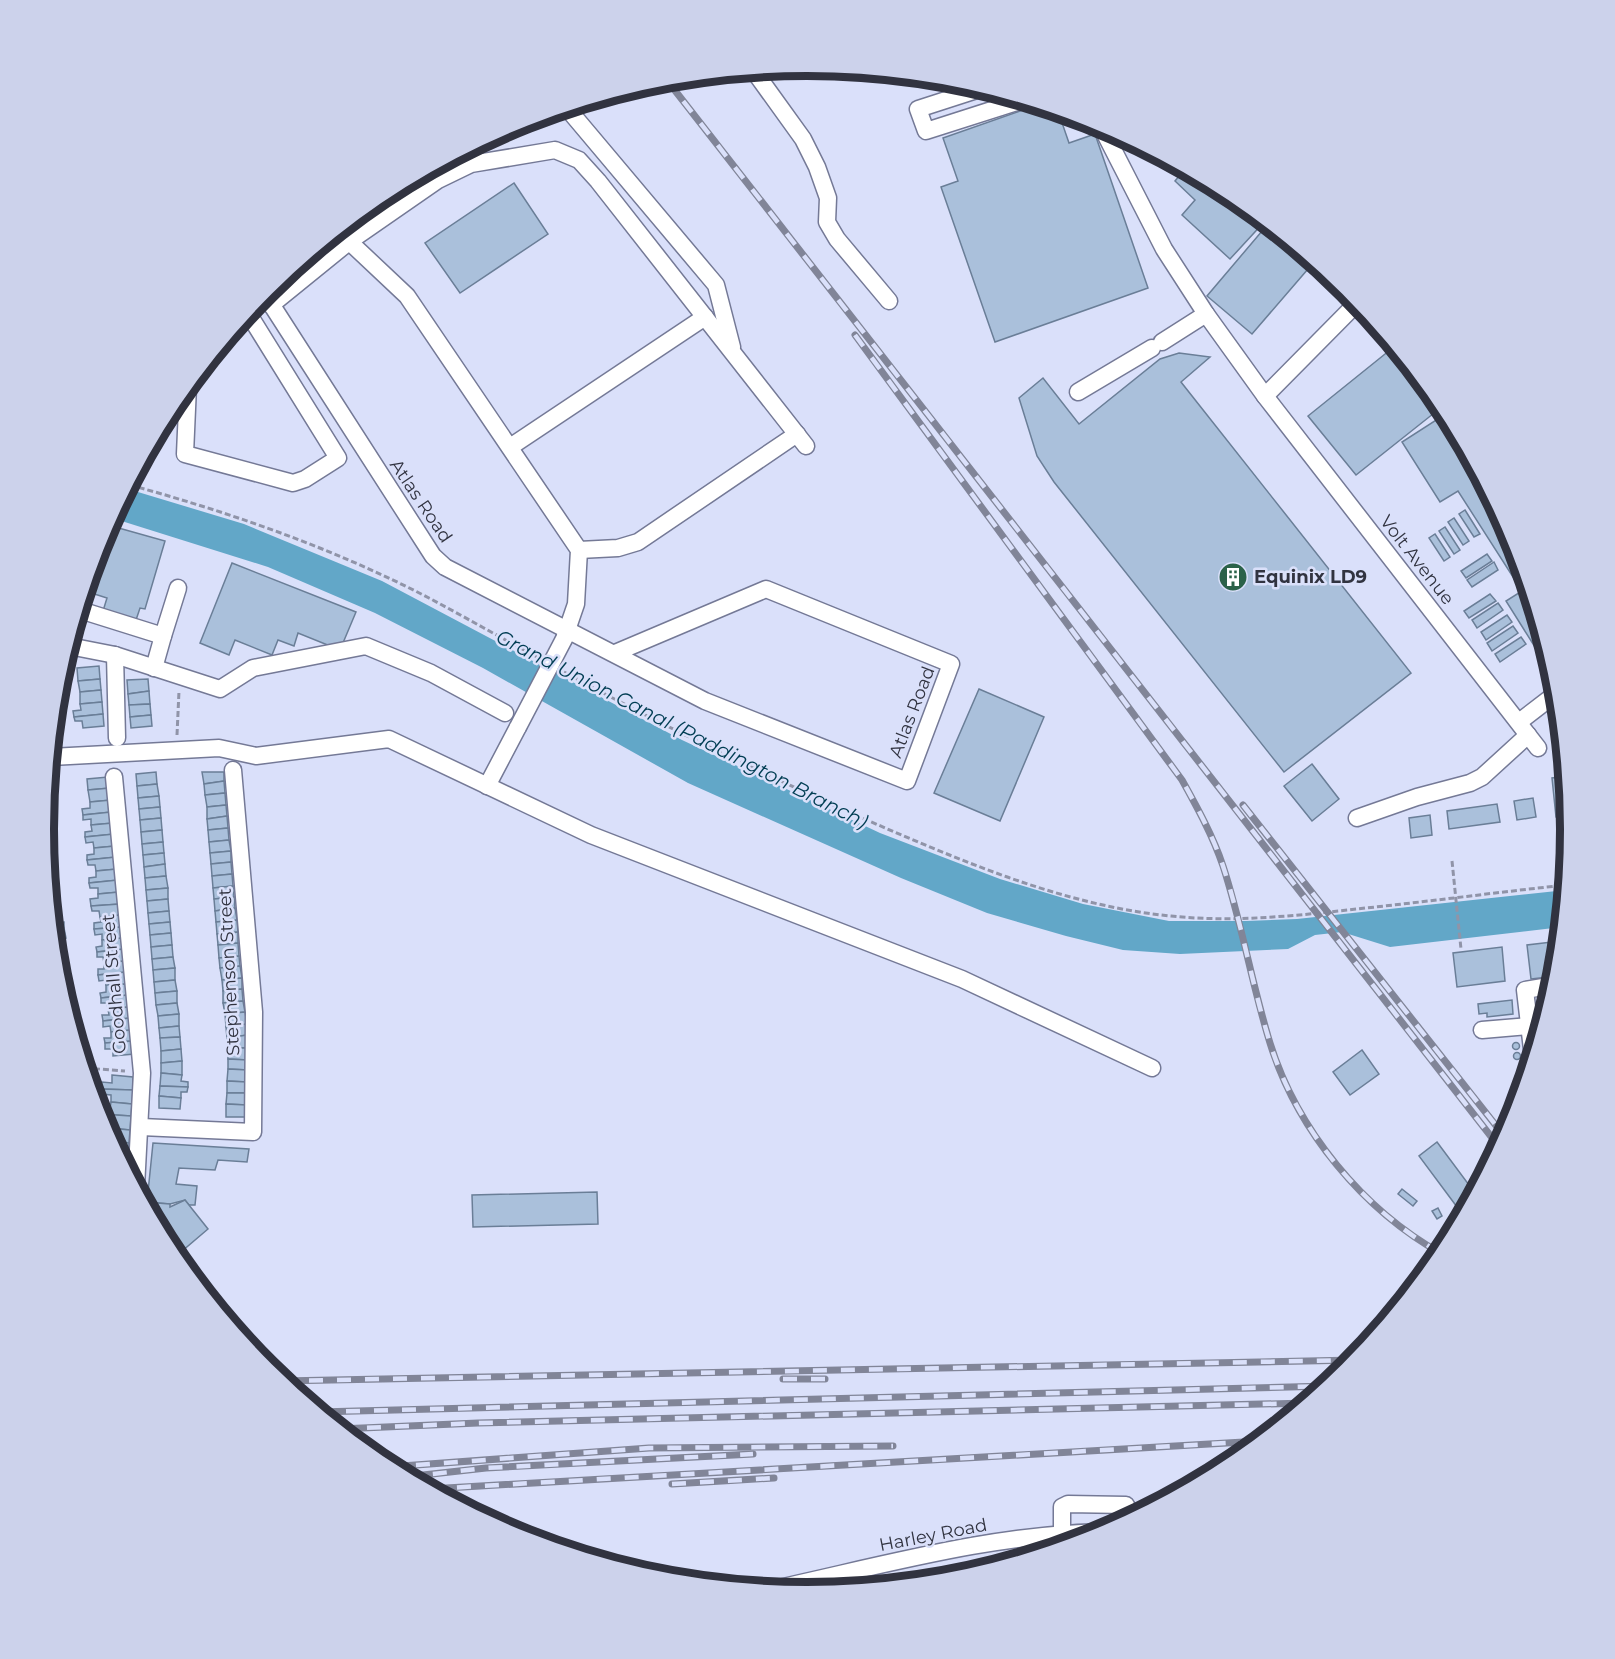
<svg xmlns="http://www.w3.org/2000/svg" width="1615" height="1659" viewBox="0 0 1615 1659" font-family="Montserrat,sans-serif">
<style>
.water{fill:#62a7c8}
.building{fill:#aac0db;stroke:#6a7e97;stroke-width:1.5}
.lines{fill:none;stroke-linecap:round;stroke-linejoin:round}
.minor-casing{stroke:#747996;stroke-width:19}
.path{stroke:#9094a8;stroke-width:3;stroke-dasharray:6 3;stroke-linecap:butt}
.minor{stroke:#fff;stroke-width:16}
.rail-casing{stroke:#818598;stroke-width:7}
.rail{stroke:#dae0fa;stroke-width:4.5;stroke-dasharray:14;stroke-linecap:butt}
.minor-bridge-casing{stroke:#747996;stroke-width:19;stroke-linecap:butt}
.path-bridge{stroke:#9094a8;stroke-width:3;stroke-dasharray:6 3;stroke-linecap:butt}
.minor-bridge{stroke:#fff;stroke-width:16}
.labels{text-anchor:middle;stroke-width:5;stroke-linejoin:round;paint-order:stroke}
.street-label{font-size:18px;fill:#313340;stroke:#dae0fa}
.poi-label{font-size:18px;font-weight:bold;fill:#313340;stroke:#dae0fa;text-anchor:start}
.water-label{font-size:20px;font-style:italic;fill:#003d53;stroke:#dae0fa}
.rim{fill:none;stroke:#313340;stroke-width:8}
</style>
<rect width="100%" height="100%" fill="#dae0fa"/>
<polygon class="water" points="128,489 244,524 382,581 682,740 880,833 1000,879 1083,904 1169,921 1246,921 1297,919 1566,890 1562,927 1390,947 1342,932 1315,935 1288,949 1180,954 1123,950 1066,936 987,913 901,878 688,783 483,668 375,613 268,567 112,518"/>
<g class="building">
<polygon points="872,72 886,73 878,79"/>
<polygon points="1037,105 1058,111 1069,143 1095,134 1148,288 995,342 941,187 958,181 943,138"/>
<polygon points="1185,169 1232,194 1265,221 1230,259 1182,215 1195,200 1175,181"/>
<polygon points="514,183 548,234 460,293 425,243"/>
<polygon points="1268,224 1314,262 1252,334 1207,296"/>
<polygon points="1395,346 1443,406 1356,475 1308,416"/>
<polygon points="1179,353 1210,357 1181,382 1411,673 1284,772 1054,482 1037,456 1019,398 1043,378 1079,424 1160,359"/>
<polygon points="1447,413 1513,537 1555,673 1552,674 1506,601 1522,591 1458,491 1440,502 1402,442"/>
<polygon points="1465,510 1480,534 1474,537 1459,514"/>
<polygon points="1454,518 1469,541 1463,545 1448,522"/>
<polygon points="108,525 165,541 145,609 140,608 136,620 103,611 107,598 85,591 102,537"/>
<polygon points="1445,527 1460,550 1454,554 1439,531"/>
<polygon points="1435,534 1450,557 1444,561 1429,538"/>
<polygon points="1487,554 1492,561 1466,578 1461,571"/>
<polygon points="1494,562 1498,570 1472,587 1467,580"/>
<polygon points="232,563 356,612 340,650 298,633 294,646 278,640 272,655 235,640 229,655 200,643"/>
<polygon points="1490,594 1496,601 1469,618 1464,611"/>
<polygon points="1498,603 1503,610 1477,628 1472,620"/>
<polygon points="1507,615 1512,622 1486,640 1481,632"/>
<polygon points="1513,626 1518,633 1492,651 1487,643"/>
<polygon points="1521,637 1526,644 1500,662 1495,654"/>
<polygon points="99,666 100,679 78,681 77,668"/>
<polygon points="60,674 64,675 57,722 54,722"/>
<polygon points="100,679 101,690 80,692 78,681"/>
<polygon points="148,679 149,691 128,694 127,680"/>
<polygon points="979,689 1044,717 1000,821 934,793"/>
<polygon points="101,690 102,702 80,704 80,692"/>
<polygon points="149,691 150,704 129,705 128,694"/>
<polygon points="102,702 103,714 74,717 73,711 81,710 80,704"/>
<polygon points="150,704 151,715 130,717 129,705"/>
<polygon points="103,714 104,726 83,728 82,721 75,721 74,717"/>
<polygon points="151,715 152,726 131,728 130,717"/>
<polygon points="1312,764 1339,799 1312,821 1284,786"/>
<polygon points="156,772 157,784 137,786 136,774"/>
<polygon points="202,772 224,772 224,781 204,784"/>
<polygon points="1566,776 1570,815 1556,817 1552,778"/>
<polygon points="108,777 110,788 88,790 87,779"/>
<polygon points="224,781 225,793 205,795 204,784"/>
<polygon points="157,784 159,796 138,798 137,786"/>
<polygon points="110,788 111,800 90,802 88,790"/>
<polygon points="225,793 226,805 207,807 205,795"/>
<polygon points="159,796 160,807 139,809 138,798"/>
<polygon points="1533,798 1536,817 1517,820 1514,801"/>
<polygon points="111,800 111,812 83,815 82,809 90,808 90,802"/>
<polygon points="1497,804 1500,822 1449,829 1447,811"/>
<polygon points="226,805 227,816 207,819 207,807"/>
<polygon points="160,807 161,818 140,820 139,809"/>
<polygon points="111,812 113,823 91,825 91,819 83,820 83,815"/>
<polygon points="1430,815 1432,835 1411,838 1409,818"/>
<polygon points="227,816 228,828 208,830 207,819"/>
<polygon points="161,818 162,830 141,832 140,820"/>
<polygon points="113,823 114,834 85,837 85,832 92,831 91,825"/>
<polygon points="228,828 229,840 209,842 208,830"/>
<polygon points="162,830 163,842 142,844 141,832"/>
<polygon points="114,834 115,846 94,848 93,842 86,843 85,837"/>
<polygon points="229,840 231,851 210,853 209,842"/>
<polygon points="163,842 164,853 143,855 142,844"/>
<polygon points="115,846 116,857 87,860 87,855 94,854 94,848"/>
<polygon points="231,851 231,862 211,864 210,853"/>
<polygon points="164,853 165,864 144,867 143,855"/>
<polygon points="116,857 117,869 96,871 95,865 88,865 87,860"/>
<polygon points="231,862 232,874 212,876 211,864"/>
<polygon points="165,864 166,876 145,878 144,867"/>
<polygon points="117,869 118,880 89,883 89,878 96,877 96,871"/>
<polygon points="232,874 233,886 213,888 212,876"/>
<polygon points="166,876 168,888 146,890 145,878"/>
<polygon points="118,880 119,892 98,894 98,888 90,888 89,883"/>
<polygon points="233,886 234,897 214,899 213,888"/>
<polygon points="168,888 168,899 147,901 146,890"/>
<polygon points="119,892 120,904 91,906 90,899 98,898 98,894"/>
<polygon points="234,897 235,908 215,911 214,899"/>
<polygon points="168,899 169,911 148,913 147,901"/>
<polygon points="120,904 121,915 100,917 99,911 92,911 91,906"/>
<polygon points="235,908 237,920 216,922 215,911"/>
<polygon points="169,911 170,922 149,924 148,913"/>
<polygon points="121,915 122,927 94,929 94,923 101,922 100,917"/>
<polygon points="52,916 55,923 64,922 64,928 53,929"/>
<polygon points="237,920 238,932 217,934 216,922"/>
<polygon points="170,922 171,933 150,935 149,924"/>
<polygon points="122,927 123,938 102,940 102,934 95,935 94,929"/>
<polygon points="64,928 66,938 56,939 55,942 53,929"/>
<polygon points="238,932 238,943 218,945 217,934"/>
<polygon points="171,933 172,945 151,947 150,935"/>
<polygon points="123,938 124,949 97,952 96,947 102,946 102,940"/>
<polygon points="1560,941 1557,976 1531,979 1527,945"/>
<polygon points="55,942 58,949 66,948 66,954 56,955"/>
<polygon points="238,943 239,956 219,958 218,945"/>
<polygon points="172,945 173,957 152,959 151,947"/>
<polygon points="1502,947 1505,981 1457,987 1453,953"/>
<polygon points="124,949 125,961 104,963 103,957 97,957 97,952"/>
<polygon points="66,954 67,960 57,961 57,969 56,955"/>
<polygon points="239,956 240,966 220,968 219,958"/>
<polygon points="173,957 175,968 153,970 152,959"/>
<polygon points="125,961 126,972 98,975 98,969 104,969 104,963"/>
<polygon points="240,966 242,978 222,980 220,968"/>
<polygon points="175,968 175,980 154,982 153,970"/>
<polygon points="57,969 59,975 68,974 69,980 59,981"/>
<polygon points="126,972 127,984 106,985 106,980 99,981 98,975"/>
<polygon points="242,978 242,989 223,991 222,980"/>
<polygon points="69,980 70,987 61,988 59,981"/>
<polygon points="175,980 177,991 155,993 154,982"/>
<polygon points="127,984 128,995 101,998 100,993 106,992 106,985"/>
<polygon points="242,989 243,1001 223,1003 223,991"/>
<polygon points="177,991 177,1003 156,1005 155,993"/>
<polygon points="128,995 129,1007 108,1009 107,1003 101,1003 101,998"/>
<polygon points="65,1000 71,1000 72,1006 67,1007"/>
<polygon points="1512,1000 1513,1014 1487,1017 1487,1013 1479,1014 1478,1004"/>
<polygon points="243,1001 245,1012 225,1014 223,1003"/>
<polygon points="177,1003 179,1014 158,1016 156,1005"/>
<polygon points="129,1007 130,1018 103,1021 102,1015 109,1015 108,1009"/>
<polygon points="245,1012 247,1024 226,1027 225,1014"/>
<polygon points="179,1014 179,1026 159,1028 158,1016"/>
<polygon points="130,1018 131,1030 111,1032 110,1026 103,1027 103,1021"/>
<polygon points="247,1024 247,1035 227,1038 226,1027"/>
<polygon points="179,1026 180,1037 160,1038 159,1028"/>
<polygon points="131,1030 132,1041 105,1043 104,1038 111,1038 111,1032"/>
<polygon points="247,1035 248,1048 228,1048 227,1038"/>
<polygon points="180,1037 181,1049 161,1051 160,1038"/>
<polygon points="132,1041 134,1054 113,1056 113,1049 105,1049 105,1043"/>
<circle cx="1516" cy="1046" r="3.5"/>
<polygon points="228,1048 248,1048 248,1060 228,1059"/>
<polygon points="181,1049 182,1061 161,1063 161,1051"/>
<polygon points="1362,1050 1379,1074 1350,1095 1333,1072"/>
<circle cx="1517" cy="1056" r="3.5"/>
<polygon points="228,1059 248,1060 248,1070 228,1069"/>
<polygon points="182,1061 182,1075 161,1073 161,1063"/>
<polygon points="228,1069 248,1070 247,1082 227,1081"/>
<polygon points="161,1073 182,1075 181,1081 188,1082 188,1087 160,1086"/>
<polygon points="112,1075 133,1077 133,1090 101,1089 102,1082 112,1083"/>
<polygon points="227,1081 247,1082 247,1093 227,1093"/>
<polygon points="160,1086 188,1087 187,1092 181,1092 181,1098 159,1096"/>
<polygon points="101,1089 133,1090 132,1104 111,1102 111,1095 101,1094"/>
<polygon points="227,1093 247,1093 247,1105 226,1104"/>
<polygon points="159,1096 181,1098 180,1109 159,1108"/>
<polygon points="111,1102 132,1104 131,1116 100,1114 100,1108 110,1109"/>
<polygon points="226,1104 247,1105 246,1117 226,1117"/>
<polygon points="100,1114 131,1116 130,1130 109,1128 109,1121 101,1120"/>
<polygon points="109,1128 130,1130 129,1143 112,1141"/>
<polygon points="112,1141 129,1143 128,1156 119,1155"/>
<polygon points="1437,1142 1475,1193 1463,1215 1419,1156"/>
<polygon points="153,1143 249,1149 247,1162 218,1160 215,1170 179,1168 176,1184 197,1186 195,1205 189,1205 185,1200 170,1204 147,1202"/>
<polygon points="119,1155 128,1156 127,1169"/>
<polygon points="1402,1189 1417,1201 1413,1206 1398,1194"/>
<polygon points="597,1192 598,1224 473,1227 472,1195"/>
<polygon points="185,1200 208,1229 175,1257 144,1202 170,1204 170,1207"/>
<polygon points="1438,1208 1442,1216 1437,1219 1432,1211"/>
</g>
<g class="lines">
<g class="minor-casing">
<g id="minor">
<polyline points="754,71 803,139 817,167 828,198 827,222 837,239 889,301"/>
<polyline points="983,88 918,109 926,131 1023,100"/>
<polyline points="995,92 1000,107"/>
<polyline points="567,108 716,285 732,347"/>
<polyline points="1100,124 1164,249 1206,314 1265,396 1538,748"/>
<polyline points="338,231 407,296 579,550 576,604 564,639"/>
<polyline points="264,293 433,556 445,567 705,701 907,781 951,664 766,589 615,653"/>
<polyline points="271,305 350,241 438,180 471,164 555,150 579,160 598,181 806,446"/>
<polyline points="1162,342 1206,314"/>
<polyline points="188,386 185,454 293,483 305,479 338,458 248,313"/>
<polyline points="1078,392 1152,348"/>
<polyline points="1265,396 1358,302"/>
<polyline points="510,447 705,317"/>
<polyline points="579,550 618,548 638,542 797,434"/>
<polyline points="80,610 163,636 154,668"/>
<polyline points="163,636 178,588"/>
<polyline points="69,646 115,655 220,689 253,668 366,646 431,673 505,713"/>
<polyline points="70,646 77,620"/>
<polyline points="115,655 117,738"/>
<polyline points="1519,722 1558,692"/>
<polyline points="51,757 219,748 256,756 389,739 591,835 962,979 1152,1068"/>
<polyline points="114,777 142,1073 136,1187"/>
<polyline points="487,786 518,727"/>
<polyline points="1357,818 1417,797 1470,783 1482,777 1528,735"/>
<polyline points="1482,1030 1529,1026"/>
<polyline points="1533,1058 1525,990 1555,985"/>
<polyline points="141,1127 253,1132 254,1012 233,770"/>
<polyline points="1062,1534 1062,1507 1068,1504 1126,1505"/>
<path d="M769 1590C881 1566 991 1534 1106 1532"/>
</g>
</g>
<g class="path">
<path d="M130 485C232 513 335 549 429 598 465 617 501 638 537 657"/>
<path d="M564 672C663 726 765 775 869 821 964 862 1066 906 1171 916 1236 923 1302 915 1366 908 1433 901 1499 892 1566 885"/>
<polyline points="177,735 179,691"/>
<polyline points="85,1068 125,1071"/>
</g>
<use href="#minor" class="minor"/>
<g class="rail-casing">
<g id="rail">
<polyline points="666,79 1500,1148"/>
<path d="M855 335 1182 780C1197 807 1213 836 1223 866 1242 924 1252 985 1270 1043 1297 1130 1363 1210 1442 1254"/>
<polyline points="1243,805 1505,1137"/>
<polyline points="783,1379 825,1379"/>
<polyline points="281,1381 1356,1360"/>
<polyline points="318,1412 1328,1386"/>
<polyline points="339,1429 478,1423 1307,1403"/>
<polyline points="388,1467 649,1448 893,1446"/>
<polyline points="1212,1469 1223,1470"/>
<polyline points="405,1477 486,1468 753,1454"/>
<polyline points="672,1484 774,1478"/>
<polyline points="429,1489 1261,1441"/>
</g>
</g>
<use href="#rail" class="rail"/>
<g class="minor-bridge-casing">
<polyline id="minor-bridge" points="518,727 564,639"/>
</g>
<polyline class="path-bridge" points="1452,861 1461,949"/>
<use href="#minor-bridge" class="minor-bridge"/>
</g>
<defs>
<g id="building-disc" transform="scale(1.5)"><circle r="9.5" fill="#2b6249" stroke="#dae0fa"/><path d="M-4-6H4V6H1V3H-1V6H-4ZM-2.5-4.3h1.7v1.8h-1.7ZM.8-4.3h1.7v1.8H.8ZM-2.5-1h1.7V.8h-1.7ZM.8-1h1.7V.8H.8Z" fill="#fff"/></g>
</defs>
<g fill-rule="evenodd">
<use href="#building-disc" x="1233" y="577"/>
</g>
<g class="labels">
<g class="street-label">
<text transform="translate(421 501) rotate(56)" y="6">Atlas Road</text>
<text transform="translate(1417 560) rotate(52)" y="6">Volt Avenue</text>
<text transform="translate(912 712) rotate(-69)" y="6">Atlas Road</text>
<text transform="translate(229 972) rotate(-93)" y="6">Stephenson Street</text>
<text transform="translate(114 984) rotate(-95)" y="6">Goodhall Street</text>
<text transform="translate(933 1535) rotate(-11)" y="6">Harley Road</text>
</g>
<g class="poi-label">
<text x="1254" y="583">Equinix LD9</text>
</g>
<g class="water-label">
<text transform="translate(682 729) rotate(27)" y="7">Grand Union Canal (Paddington Branch)</text>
</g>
</g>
<path d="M0 0H1615V1659H0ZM54 829a753 753 0 1 1 1506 0a753 753 0 1 1-1506 0Z" fill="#ccd2eb" fill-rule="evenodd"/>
<path class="rim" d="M54 829a753 753 0 1 1 1506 0a753 753 0 1 1-1506 0Z"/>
</svg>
